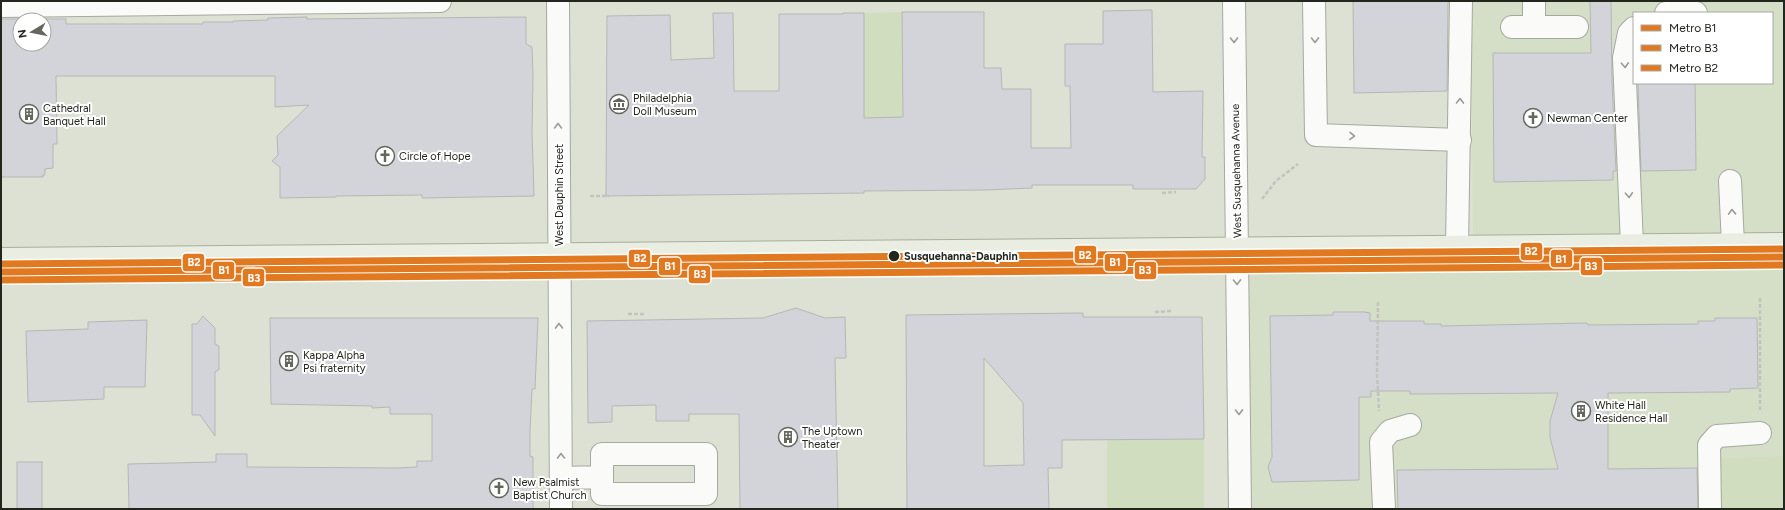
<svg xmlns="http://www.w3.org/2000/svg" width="1785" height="510" viewBox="0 0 1785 510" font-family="Figtree,sans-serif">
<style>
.built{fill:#d5dec6;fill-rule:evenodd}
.green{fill:#d1ddbf}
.building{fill:#d3d4da;stroke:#b4b7b5;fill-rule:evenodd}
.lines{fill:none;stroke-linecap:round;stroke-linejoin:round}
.minor-casing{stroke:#a5a99f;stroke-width:24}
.major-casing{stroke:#a7af99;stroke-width:24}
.path{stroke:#c2c3c0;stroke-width:2.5;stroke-dasharray:4 2;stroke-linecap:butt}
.minor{stroke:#fafaf9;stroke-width:22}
.major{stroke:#e9ede2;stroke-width:22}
.metro-1-casing{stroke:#fff;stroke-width:10}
.metro-2-casing{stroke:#fff;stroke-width:10}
.metro-3-casing{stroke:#fff;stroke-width:10}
.metro-1{stroke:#e07920;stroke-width:7}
.metro-2{stroke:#e07920;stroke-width:7}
.metro-3{stroke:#e07920;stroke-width:7}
.oneway{stroke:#999b96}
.stop-dot{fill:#23261d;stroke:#fff;stroke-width:1.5}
.labels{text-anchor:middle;stroke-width:4;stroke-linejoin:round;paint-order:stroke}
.poi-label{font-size:11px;fill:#23261d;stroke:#fff;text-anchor:start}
.street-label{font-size:11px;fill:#23261d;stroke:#fff}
.stop-label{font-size:11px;font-weight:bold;fill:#23261d;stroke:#fff;text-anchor:start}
.line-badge{stroke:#fff;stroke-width:1.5}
.badge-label{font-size:11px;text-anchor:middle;font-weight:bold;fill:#fff}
</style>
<rect width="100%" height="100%" fill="#dce1d4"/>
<path class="built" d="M1471 1H1784V509H1240L1236 250 1473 247ZM1634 13H1772V83H1634Z"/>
<g class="green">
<polygon points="902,12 903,120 883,157 884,191 864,191 864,120 860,108 860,13"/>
<polygon points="1204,439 1204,509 1107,509 1107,440"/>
<polygon points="1784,456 1784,509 1716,509 1714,459"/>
</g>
<g class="building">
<polygon points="1353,1 1448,1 1447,91 1354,93"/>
<polygon points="1590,1 1611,1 1612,83 1616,171 1613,171 1613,180 1494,182 1493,53 1591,53"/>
<polygon points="1152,10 1153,92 1203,91 1202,157 1205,157 1205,179 1196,189 1133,189 1133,185 1032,185 1032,188 985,190 864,191 864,193 606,196 607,16 670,15 671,60 714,58 713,13 733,13 734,91 779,91 779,14 843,14 843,13 864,13 864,118 903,117 902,12 984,12 984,68 1001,68 1002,89 1031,89 1031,148 1071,148 1070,86 1065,86 1065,44 1103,44 1103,11"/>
<path d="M307 17V19L526 17V44L532 47 533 76 532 132 534 196 422 198V195L336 196V197L280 198V167L272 161 278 155 277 136 309 105 275 107V76H56L57 144H53V168L45 169V175H43V177H1V19H66V24H203V22H233V21L268 20V18ZM20 20H44V44H20Z"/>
<polygon points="1638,83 1695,83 1696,170 1641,171"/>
<polygon points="796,308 825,318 845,317 846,358 835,358 838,509 740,509 739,414 689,414 689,421 656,421 656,405 612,406 612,422 588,423 587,321 763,318"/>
<polygon points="1333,312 1365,312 1370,313 1370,321 1424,321 1424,324 1441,324 1441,326 1587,323 1588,325 1698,324 1698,321 1715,321 1715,318 1757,318 1758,388 1730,389 1730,392 1608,393 1608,469 1697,468 1698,509 1398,509 1397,470 1558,469 1550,437 1550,421 1558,393 1410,394 1410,391 1371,391 1371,397 1359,397 1359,480 1272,482 1268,467 1272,457 1270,316 1333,315"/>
<path d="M1083 313V317H1202L1204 439 1062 440V468H1048L1049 509H907L906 315ZM984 358 1023 403 1024 465 984 466Z"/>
<polygon points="203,316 215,328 215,344 219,346 219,370 215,372 215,436 200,415 192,415 192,324 197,324"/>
<polygon points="270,318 538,318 535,389 532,389 530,431 530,456 533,457 533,509 129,509 128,464 216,462 216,454 247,454 247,467 397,468 417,467 417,461 432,461 432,414 390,414 390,407 372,408 372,406 271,404"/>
<polygon points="147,320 145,387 104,387 104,399 28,402 26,331 88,329 88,322"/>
<rect x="17" y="462" width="25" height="47"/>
</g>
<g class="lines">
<g class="minor-casing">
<g id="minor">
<polyline points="558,1 561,509"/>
<polyline points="1234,1 1240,509"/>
<polyline points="1314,1 1316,135 1460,140"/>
<polyline points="1534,1 1534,26"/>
<polyline points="1,6 440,1"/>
<polyline points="1666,13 1682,11 1696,13"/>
<polyline points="1512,27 1577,27"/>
<polyline points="1730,181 1733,244"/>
<polyline points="1632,245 1624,58 1629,33 1634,28"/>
<polyline points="1457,247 1461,1"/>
<polyline points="561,478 602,477 602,454 706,454 706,494 602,494 602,477"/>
<polyline points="1384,509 1381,442 1390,431 1410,425"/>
<polyline points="1710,509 1709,445 1717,436 1760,433"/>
</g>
</g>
<g class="major-casing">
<polyline id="major" points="1,259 1784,244"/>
</g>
<g class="path">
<polyline points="1162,193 1176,192"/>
<polyline points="590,196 609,196"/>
<polyline points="1262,199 1276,181 1298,164"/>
<polyline points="1378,302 1377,374 1379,411"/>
<polyline points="1155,312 1172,311"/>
<polyline points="628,314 645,314"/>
<polyline points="1760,410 1760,298"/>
</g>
<use href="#minor" class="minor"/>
<use href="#major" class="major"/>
<g class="metro-1-casing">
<polyline id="metro-1" points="1,272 1784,257"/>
</g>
<g class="metro-2-casing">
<polyline id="metro-2" points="1,280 1784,265"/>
</g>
<g class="metro-3-casing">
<polyline id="metro-3" points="1,264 1784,249"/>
</g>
<use href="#metro-1" class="metro-1"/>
<use href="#metro-2" class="metro-2"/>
<use href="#metro-3" class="metro-3"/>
</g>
<defs><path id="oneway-chevron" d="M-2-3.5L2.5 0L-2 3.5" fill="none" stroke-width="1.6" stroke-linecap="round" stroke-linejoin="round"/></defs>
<g class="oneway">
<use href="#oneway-chevron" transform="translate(1234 40) rotate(89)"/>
<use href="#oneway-chevron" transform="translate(1315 40) rotate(89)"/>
<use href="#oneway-chevron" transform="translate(1625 65) rotate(87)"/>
<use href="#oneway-chevron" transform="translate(1460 101) rotate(-89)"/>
<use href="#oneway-chevron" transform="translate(558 126) rotate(-90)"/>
<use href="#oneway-chevron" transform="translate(1352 136) rotate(2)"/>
<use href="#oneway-chevron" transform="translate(1629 195) rotate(87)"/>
<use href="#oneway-chevron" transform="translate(1732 212) rotate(-92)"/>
<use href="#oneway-chevron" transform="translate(1237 282) rotate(89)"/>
<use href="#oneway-chevron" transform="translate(559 326) rotate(-91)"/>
<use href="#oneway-chevron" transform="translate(1239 412) rotate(89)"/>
<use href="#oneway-chevron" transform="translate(561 456) rotate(-91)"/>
</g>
<defs>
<g id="museum-ring" transform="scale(1)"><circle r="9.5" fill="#fff" stroke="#64675d" stroke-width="1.5"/><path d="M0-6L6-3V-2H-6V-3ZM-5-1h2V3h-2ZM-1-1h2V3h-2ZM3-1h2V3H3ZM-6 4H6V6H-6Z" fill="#64675d"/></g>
<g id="building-ring" transform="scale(1)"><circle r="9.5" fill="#fff" stroke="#64675d" stroke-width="1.5"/><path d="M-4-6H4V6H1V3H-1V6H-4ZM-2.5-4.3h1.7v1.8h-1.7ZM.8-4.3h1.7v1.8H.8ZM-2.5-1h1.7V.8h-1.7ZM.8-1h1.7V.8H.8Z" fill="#64675d"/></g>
<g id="church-ring" transform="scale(1)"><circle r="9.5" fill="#fff" stroke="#64675d" stroke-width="1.5"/><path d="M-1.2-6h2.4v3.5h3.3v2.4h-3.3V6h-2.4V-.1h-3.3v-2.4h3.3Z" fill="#64675d"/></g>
</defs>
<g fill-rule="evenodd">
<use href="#museum-ring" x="619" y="104"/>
<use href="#building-ring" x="29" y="114"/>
<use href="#church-ring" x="1533" y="118"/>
<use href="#church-ring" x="385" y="156"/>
<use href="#building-ring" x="289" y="361"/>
<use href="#building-ring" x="1581" y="411"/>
<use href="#building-ring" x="788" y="437"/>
<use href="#church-ring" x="499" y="488"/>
</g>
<circle class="stop-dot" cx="894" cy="256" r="6"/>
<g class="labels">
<g class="poi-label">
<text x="633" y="102">Philadelphia<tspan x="633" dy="13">Doll Museum</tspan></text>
<text x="43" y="112">Cathedral<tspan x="43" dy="13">Banquet Hall</tspan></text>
<text x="1547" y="122">Newman Center</text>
<text x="399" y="160">Circle of Hope</text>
<text x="303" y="359">Kappa Alpha<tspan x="303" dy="13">Psi fraternity</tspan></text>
<text x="1595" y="409">White Hall<tspan x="1595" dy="13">Residence Hall</tspan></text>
<text x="802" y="435">The Uptown<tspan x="802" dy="13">Theater</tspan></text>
<text x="513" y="486">New Psalmist<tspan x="513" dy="13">Baptist Church</tspan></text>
</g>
<g class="street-label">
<text transform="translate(1236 171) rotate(-91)" y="4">West Susquehanna Avenue</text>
<text transform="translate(559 195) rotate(-90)" y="4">West Dauphin Street</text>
</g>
<g class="stop-label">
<text x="904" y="260">Susquehanna-Dauphin</text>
</g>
</g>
<g class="line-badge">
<rect x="1520" y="242" width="23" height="19" rx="4" fill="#e07920"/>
<rect x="1074" y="245" width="23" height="19" rx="4" fill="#e07920"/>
<rect x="628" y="249" width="23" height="19" rx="4" fill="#e07920"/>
<rect x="1550" y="249" width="23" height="19" rx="4" fill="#e07920"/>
<rect x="182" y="253" width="23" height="19" rx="4" fill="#e07920"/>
<rect x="1104" y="253" width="23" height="19" rx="4" fill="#e07920"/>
<rect x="658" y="257" width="23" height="19" rx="4" fill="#e07920"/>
<rect x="1580" y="257" width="23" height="19" rx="4" fill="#e07920"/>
<rect x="212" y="261" width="23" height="19" rx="4" fill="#e07920"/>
<rect x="1134" y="261" width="23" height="19" rx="4" fill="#e07920"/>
<rect x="688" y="265" width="23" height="19" rx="4" fill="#e07920"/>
<rect x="242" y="268" width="23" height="19" rx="4" fill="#e07920"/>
</g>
<g class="badge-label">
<text x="1531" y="255">B2</text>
<text x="1085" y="259">B2</text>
<text x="640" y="262">B2</text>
<text x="1561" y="263">B1</text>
<text x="194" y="266">B2</text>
<text x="1115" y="266">B1</text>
<text x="670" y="270">B1</text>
<text x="1591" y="270">B3</text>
<text x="224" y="274">B1</text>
<text x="1145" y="274">B3</text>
<text x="700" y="278">B3</text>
<text x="254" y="282">B3</text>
</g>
<rect width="1785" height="510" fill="none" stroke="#23261d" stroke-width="4"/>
<rect x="1633" y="12" width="140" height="72" fill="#ffffff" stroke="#a7a8a5"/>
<rect x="1641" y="25" width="20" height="6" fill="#e07920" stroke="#a7a8a5"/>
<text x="1669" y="32" font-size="12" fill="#23261d">Metro B1</text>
<rect x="1641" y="45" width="20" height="6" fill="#e07920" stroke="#a7a8a5"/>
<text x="1669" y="52" font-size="12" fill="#23261d">Metro B3</text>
<rect x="1641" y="65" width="20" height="6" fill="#e07920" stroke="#a7a8a5"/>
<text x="1669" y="72" font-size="12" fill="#23261d">Metro B2</text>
<g transform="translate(32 32) rotate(260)"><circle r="19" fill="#ffffff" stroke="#a7a8a5"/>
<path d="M0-3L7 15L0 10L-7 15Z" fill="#64675d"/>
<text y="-6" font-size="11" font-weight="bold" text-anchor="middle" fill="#23261d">N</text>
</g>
</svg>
